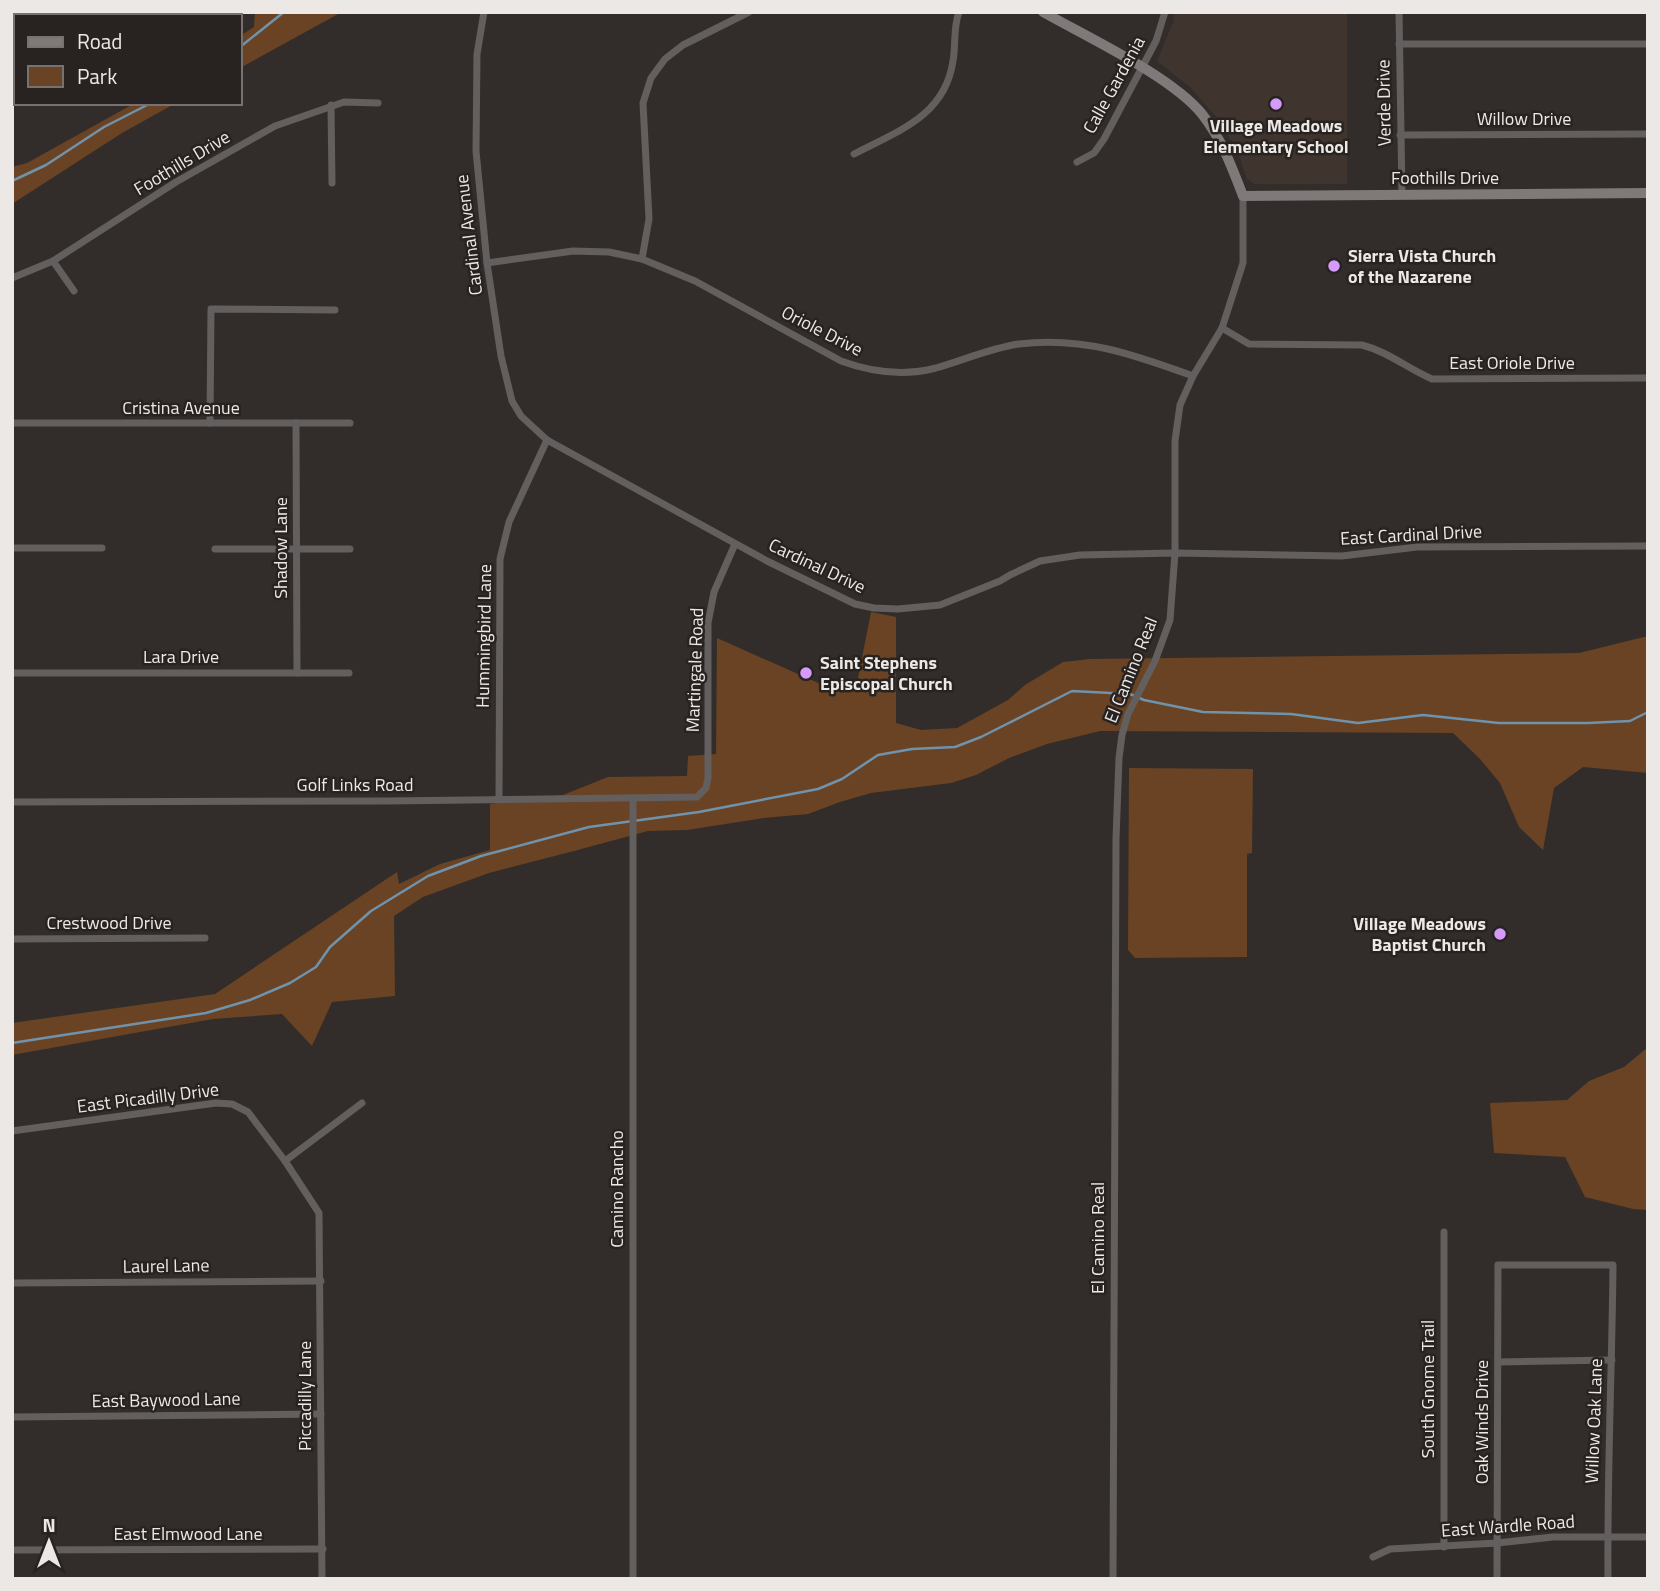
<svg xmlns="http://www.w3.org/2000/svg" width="1660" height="1591" viewBox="0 0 1660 1591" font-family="'Titillium Web',sans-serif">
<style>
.built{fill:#3f352e}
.green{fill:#694324}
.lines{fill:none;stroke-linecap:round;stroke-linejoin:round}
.stream{stroke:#7093ad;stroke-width:2.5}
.street{stroke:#625f5e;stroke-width:7}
.secondary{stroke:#7f7a79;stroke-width:10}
.poi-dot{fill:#d69bfa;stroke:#282320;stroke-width:2.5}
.labels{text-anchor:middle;stroke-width:5;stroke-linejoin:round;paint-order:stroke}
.street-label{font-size:18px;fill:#ebe8e6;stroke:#282320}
.poi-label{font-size:18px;font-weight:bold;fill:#ebe8e6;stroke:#282320;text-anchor:start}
</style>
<rect width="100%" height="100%" fill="#322d2a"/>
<polygon class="built" points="1173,12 1347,12 1347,184 1254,184 1247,179 1238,153 1219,120 1190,87 1157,61 1174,20"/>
<g class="green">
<polygon points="255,12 401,12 340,13 240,68 240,36 254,27"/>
<polygon points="135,103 176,103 122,133 12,204 12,167 27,163"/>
<polygon points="871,612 896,617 896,723 921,730 957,728 1008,700 1025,685 1063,662 1090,659 1579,653 1648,636 1648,773 1583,767 1554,788 1543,850 1519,827 1500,783 1480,759 1453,733 1100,731 1047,744 1009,758 976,775 951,783 871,793 840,802 808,814 764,818 687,830 648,831 574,851 489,873 423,897 394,916 395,996 332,1002 312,1046 282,1014 213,1019 12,1055 12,1023 215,994 397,872 399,884 440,864 490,850 490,804 563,795 608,777 687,776 688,756 716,754 717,638 825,686 857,683"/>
<polygon points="1129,768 1253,769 1252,853 1247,854 1247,957 1135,958 1128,950"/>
<polygon points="1648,1047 1648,1210 1633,1209 1585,1197 1565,1157 1494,1153 1490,1103 1567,1100 1589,1081 1624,1067"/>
</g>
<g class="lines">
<g class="stream">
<polyline points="240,47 284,12"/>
<polyline points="12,181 46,165 104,127 151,103"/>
<polyline points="12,1043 206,1013 250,1000 290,983 316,967 330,947 371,911 428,876 481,856 589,827 699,812 818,789 842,779 878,755 912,749 955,747 981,737 1072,691 1130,694 1144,700 1203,712 1291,714 1358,723 1423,715 1499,723 1588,723 1630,721 1648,712"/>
</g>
<g class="street">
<polyline points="484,12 477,54 476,151 487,263 501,356 512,401 521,416 547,440 767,561 855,604 874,608 898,609 940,605 1000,581 1010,575 1040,561 1080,555 1175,553 1342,556 1417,547 1648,546"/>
<polyline points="1399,12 1402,194"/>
<polyline points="1399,44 1648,44"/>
<polyline points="12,76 16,76"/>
<polyline points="331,105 332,183"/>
<polyline points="1400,135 1648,134"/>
<path d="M854 154C898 131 945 116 953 61 956 45 953 27 959 12"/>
<polyline points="1077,162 1094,153 1104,139 1156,41 1165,12"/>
<polyline points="642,259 649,219 643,103 651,78 665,59 683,45 749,12"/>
<polyline points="53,261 74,291"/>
<path d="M487 263 573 251 609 252 642 259 695 281 841 361C871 372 905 376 936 368 964 360 991 348 1019 344 1083 336 1135 355 1193 376"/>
<polyline points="12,278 53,261 176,182 275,126 344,102 378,103"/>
<path d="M1222 328 1249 344 1362 345C1389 352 1408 369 1432 379L1648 378"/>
<polyline points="12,423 350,423"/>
<polyline points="210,423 211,309 335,310"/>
<polyline points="296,423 297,673"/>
<polyline points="12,548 102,548"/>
<polyline points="215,549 350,549"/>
<polyline points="12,673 349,673"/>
<polyline points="499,799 500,559 509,522 547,440"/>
<polyline points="12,802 387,801 697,797 706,788 708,778 708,623 714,592 735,544"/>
<polyline points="12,939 205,938"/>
<polyline points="12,1131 216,1103 232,1104 248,1112 285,1161 319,1213 322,1579"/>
<polyline points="285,1161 362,1103"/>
<polyline points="1444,1232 1444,1547"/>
<polyline points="12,1283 321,1281"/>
<polyline points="1499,1362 1612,1360"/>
<polyline points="12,1417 321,1414"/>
<polyline points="12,1550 323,1549"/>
<polyline points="1373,1557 1390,1549 1497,1543 1553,1537 1648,1537"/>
<polyline points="633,1579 633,798"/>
<polyline points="1113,1579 1116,839 1119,758 1122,735 1128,714 1155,661 1170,620 1175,553 1175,441 1180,405 1193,376 1222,328 1243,263 1243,196"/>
<path d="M1497 1579 1498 1265H1613C1612 1369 1607 1474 1608 1579"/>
</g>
<path class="secondary" d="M1043 12C1087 37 1171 76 1202 114 1221 138 1232 167 1243 196L1648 193"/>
</g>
<g class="poi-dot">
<circle cx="1276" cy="104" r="7"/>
<circle cx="1334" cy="266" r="7"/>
<circle cx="806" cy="673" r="7"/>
<circle cx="1500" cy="934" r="7"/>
</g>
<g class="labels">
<g class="street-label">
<text transform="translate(1114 85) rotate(-61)" y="6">Calle Gardenia</text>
<text transform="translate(1384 103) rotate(-91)" y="6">Verde Drive</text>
<text x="1524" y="125">Willow Drive</text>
<text transform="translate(182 163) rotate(-31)" y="6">Foothills Drive</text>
<text x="1445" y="184">Foothills Drive</text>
<text transform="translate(469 235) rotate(-97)" y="6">Cardinal Avenue</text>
<text transform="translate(822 331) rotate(27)" y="6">Oriole Drive</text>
<text x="1512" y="369">East Oriole Drive</text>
<text x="181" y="414">Cristina Avenue</text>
<text transform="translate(1411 535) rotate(-3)" y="6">East Cardinal Drive</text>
<text transform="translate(281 548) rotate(-90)" y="6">Shadow Lane</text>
<text transform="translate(817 566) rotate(25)" y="6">Cardinal Drive</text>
<text transform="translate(484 636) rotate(-89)" y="6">Hummingbird Lane</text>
<text x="181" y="663">Lara Drive</text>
<text transform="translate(695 670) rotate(-88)" y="6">Martingale Road</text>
<text transform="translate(1131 670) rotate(-68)" y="6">El Camino Real</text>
<text x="355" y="791">Golf Links Road</text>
<text x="109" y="929">Crestwood Drive</text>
<text transform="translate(148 1098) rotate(-7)" y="6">East Picadilly Drive</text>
<text transform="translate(617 1189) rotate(-90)" y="6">Camino Rancho</text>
<text transform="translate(1098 1238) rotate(-90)" y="6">El Camino Real</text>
<text transform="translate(166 1266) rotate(-1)" y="6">Laurel Lane</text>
<text transform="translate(1428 1389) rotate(-90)" y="6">South Gnome Trail</text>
<text transform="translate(305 1396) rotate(-90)" y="6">Piccadilly Lane</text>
<text transform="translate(166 1400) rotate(-1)" y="6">East Baywood Lane</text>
<text transform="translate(1594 1421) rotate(-88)" y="6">Willow Oak Lane</text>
<text transform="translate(1482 1422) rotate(-90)" y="6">Oak Winds Drive</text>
<text transform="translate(1508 1526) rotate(-4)" y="6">East Wardle Road</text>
<text x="188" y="1540">East Elmwood Lane</text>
</g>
<g class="poi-label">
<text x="1276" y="132" text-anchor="middle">Village Meadows<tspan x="1276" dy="21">Elementary School</tspan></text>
<text x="1348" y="262">Sierra Vista Church<tspan x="1348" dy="21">of the Nazarene</tspan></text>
<text x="820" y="669">Saint Stephens<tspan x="820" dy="21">Episcopal Church</tspan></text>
<text x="1486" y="930" text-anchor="end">Village Meadows<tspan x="1486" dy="21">Baptist Church</tspan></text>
</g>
</g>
<rect width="1660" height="1591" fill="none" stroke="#ebe8e6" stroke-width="28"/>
<rect x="14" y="14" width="228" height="91" fill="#282320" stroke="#76726f" stroke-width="2"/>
<rect x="28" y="37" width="35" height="10" fill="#7f7a79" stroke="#76726f" stroke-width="2"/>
<text x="77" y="49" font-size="21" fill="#ebe8e6">Road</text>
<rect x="28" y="66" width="35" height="21" fill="#694324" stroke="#76726f" stroke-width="2"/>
<text x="77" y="84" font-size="21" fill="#ebe8e6">Park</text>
<g transform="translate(49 1542)" stroke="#282320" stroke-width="5" paint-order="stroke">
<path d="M0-5L12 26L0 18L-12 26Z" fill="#ebe8e6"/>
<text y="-10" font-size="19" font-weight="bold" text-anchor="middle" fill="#ebe8e6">N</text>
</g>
</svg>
